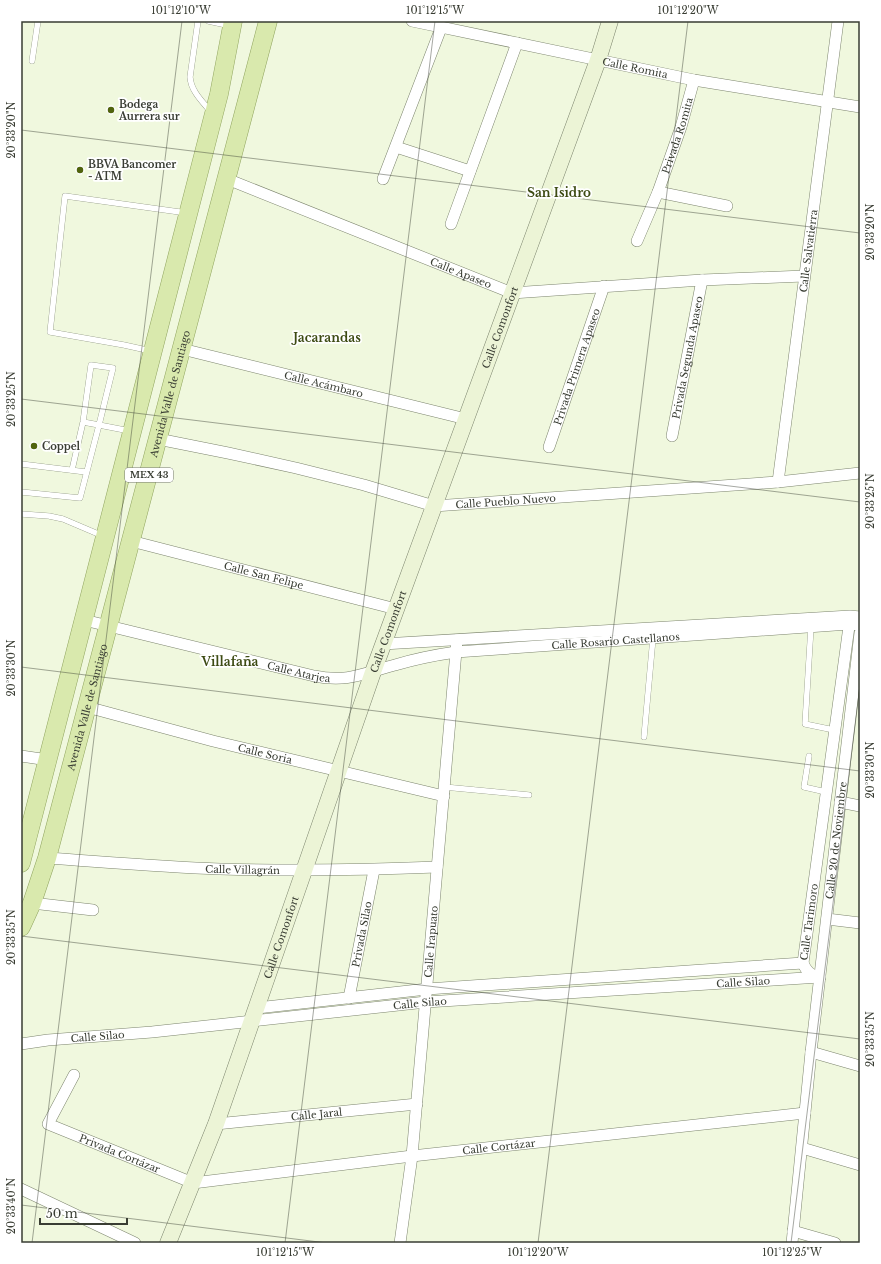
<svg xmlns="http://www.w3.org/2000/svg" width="881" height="1264" viewBox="0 0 881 1264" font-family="'Libre Baskerville',serif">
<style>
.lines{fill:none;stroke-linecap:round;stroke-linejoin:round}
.lane-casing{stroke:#7d856e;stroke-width:6}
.street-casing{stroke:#7d856e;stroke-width:12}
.secondary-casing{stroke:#7d856e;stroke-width:17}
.primary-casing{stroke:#90a45f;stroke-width:19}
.lane{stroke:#fff;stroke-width:5.5}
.street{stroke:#fff;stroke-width:11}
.secondary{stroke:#ecf4d6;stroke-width:16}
.primary{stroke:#d9e9ad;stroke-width:18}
.ticks{fill:none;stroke:#393d33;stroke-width:1;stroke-opacity:0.45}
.poi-dot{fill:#50630d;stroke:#fff;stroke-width:1.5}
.labels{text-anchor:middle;stroke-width:3.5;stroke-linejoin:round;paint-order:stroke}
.shield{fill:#fff;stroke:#747770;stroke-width:1}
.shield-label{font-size:9px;font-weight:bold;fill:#393d33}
.street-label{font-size:10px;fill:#393d33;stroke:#fff}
.poi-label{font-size:10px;font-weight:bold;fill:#393d33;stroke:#fff;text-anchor:start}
.quarter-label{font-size:12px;font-weight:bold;fill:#3d4b13;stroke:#fff}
.neatline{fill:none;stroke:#393d33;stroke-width:1.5}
.ticks-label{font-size:10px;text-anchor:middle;fill:#393d33}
</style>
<rect width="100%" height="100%" fill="#f0f8de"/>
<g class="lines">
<g class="lane-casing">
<g id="lane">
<path d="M198 21 190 77C191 91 202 101 211 112"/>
<polyline points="208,21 231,26"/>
<polyline points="32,61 38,21"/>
<polyline points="151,351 124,345 50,332 65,196 187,213"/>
<polyline points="21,464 86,472"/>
<polyline points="72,470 83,422 91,365 113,368 99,425 83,422"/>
<polyline points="21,492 80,498 99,425 130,431"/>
<polyline points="21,514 49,516 63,519 103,536"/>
<polyline points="811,627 805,724 834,730"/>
<polyline points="644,737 653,638"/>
<polyline points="809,756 804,787 826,792"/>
<polyline points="444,787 529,795"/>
</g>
</g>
<g class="street-casing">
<g id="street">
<path id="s1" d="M412 21 694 80 860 107"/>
<polyline points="396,147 470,171"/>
<path id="s2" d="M227 179 512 293 702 280 804 276"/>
<polyline points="383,179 441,28"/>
<polyline points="658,192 727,206"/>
<polyline points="451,224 517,43"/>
<path id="s3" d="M637 241 658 192 681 127 694 80"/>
<path id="s4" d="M182 349 466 419"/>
<path id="s5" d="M672 436 702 280"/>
<path id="s6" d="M158 439 228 453 296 468 364 485 434 506 778 482 860 473"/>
<path id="s7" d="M549 447 604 286"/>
<path id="s8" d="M778 482 838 21"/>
<path id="s9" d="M131 541 396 609"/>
<path id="s10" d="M84 620 314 676C348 683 364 673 395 665 415 659 435 655 456 652L849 624 860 625"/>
<polyline points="383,644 850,616 860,617"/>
<path id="s11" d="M87 707 213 741 444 796"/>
<polyline points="21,756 48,760"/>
<polyline points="840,802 860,806"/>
<path id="s12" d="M47 858C105 862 162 867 220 869 292 871 365 870 437 867"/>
<polyline points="32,903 93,910"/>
<polyline points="827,919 860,923"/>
<path id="s13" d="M819 977C811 976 806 971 803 963L850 619"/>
<path id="s14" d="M349 998 374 870"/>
<polyline points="257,1008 427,989 803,963"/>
<path id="s15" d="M21 1044 48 1040 152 1032 426 1002 820 977"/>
<polyline points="811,1052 860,1066"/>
<path id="s16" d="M74 1075 48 1124 193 1183 412 1156 805 1113"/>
<path id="s17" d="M216 1124 417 1104"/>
<polyline points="802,1148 860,1165"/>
<polyline points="21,1189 135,1243"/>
<polyline points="793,1231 835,1243"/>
<path id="s18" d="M400 1243 412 1156 457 640"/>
<path id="s19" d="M792 1243 811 1052 860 633"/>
</g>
</g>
<g class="secondary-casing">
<g id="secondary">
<path id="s20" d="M168 1243 216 1124 373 672 598 60 610 21"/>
</g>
</g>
<g class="primary-casing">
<g id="primary">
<polyline points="21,863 219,94 233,21"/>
<path id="s21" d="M21 927 32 903 47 858 268 21"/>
</g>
</g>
<use href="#lane" class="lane"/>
<use href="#street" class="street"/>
<use href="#secondary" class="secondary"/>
<use href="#primary" class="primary"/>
</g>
<path class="ticks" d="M21 130 860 233M21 399 860 502M21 667 860 771M21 936 860 1039M21 1205 327 1243M32 1243 182 21M285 1243 435 21M538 1243 688 21M791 1243 860 685"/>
<g class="poi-dot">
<circle cx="111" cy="110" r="4"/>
<circle cx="80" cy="170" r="4"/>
<circle cx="34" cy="446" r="4"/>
</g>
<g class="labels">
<rect class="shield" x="125" y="468" width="48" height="14" rx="3"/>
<g class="shield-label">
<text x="149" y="478">MEX 43</text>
</g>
<g class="street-label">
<text dy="4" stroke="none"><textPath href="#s1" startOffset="228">Calle Romita</textPath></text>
<text dy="4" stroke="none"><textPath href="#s3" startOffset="113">Privada Romita</textPath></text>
<text dy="4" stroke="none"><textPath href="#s8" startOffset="233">Calle Salvatierra</textPath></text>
<text dy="4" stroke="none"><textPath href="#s2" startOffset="252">Calle Apaseo</textPath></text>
<text dy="4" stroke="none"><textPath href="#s20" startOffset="974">Calle Comonfort</textPath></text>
<text dy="4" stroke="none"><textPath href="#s5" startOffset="80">Privada Segunda Apaseo</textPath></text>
<text dy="4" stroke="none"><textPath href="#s7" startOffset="85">Privada Primera Apaseo</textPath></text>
<text dy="4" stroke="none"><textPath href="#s4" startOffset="146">Calle Acámbaro</textPath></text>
<text dy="4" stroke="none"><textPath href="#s21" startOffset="554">Avenida Valle de Santiago</textPath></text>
<text dy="4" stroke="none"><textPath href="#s6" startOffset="356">Calle Pueblo Nuevo</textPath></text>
<text dy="4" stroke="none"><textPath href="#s9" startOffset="137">Calle San Felipe</textPath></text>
<text dy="4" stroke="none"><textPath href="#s20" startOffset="650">Calle Comonfort</textPath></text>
<text dy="4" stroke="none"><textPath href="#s10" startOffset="542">Calle Rosario Castellanos</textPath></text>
<text dy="4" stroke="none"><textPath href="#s10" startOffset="221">Calle Atarjea</textPath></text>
<text dy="4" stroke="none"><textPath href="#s21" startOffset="230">Avenida Valle de Santiago</textPath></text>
<text dy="4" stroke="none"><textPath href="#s11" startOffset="184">Calle Soria</textPath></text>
<text dy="4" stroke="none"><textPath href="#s19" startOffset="405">Calle 20 de Noviembre</textPath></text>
<text dy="4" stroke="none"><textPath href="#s12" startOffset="196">Calle Villagrán</textPath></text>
<text dy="4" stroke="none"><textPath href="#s13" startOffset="64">Calle Tarimoro</textPath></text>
<text dy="4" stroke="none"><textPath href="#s14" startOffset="65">Privada Silao</textPath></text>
<text dy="4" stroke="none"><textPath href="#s20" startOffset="326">Calle Comonfort</textPath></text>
<text dy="4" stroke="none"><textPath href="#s18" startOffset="303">Calle Irapuato</textPath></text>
<text dy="4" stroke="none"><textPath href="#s15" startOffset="725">Calle Silao</textPath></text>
<text dy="4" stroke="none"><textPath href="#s15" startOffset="401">Calle Silao</textPath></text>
<text dy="4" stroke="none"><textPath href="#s15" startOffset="77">Calle Silao</textPath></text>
<text dy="4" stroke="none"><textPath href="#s17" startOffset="101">Calle Jaral</textPath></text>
<text dy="4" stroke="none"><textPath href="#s16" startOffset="520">Calle Cortázar</textPath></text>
<text dy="4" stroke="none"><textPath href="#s16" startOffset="133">Privada Cortázar</textPath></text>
</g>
<g class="poi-label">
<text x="119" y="108">Bodega<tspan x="119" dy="12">Aurrera sur</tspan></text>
<text x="88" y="168">BBVA Bancomer<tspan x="88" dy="12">- ATM</tspan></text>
<text x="42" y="450">Coppel</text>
</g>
<g class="quarter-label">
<text x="559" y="197">San Isidro</text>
<text x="327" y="342">Jacarandas</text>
<text x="230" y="666">Villafaña</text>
</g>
</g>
<rect width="881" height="1264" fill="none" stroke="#ffffff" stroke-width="44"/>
<path d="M40 1218v6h87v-6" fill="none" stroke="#393d33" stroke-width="2"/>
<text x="46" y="1218" font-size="12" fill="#393d33" stroke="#ffffff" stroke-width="3" paint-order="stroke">50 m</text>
<rect x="22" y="22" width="837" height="1220" class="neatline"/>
<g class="ticks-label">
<text x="181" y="14">101°12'10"W</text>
<text x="435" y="14">101°12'15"W</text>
<text x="688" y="14">101°12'20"W</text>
<text transform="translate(11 130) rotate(-90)" y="4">20°33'20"N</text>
<text transform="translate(870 232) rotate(-90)" y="4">20°33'20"N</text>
<text transform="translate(11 399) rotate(-90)" y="4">20°33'25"N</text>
<text transform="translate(870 501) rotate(-90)" y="4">20°33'25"N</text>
<text transform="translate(11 668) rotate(-90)" y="4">20°33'30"N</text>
<text transform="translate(870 770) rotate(-90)" y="4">20°33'30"N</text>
<text transform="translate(11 937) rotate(-90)" y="4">20°33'35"N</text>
<text transform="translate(870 1039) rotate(-90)" y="4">20°33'35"N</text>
<text transform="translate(11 1206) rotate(-90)" y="4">20°33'40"N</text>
<text x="285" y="1256">101°12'15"W</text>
<text x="538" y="1256">101°12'20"W</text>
<text x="792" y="1256">101°12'25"W</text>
</g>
</svg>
